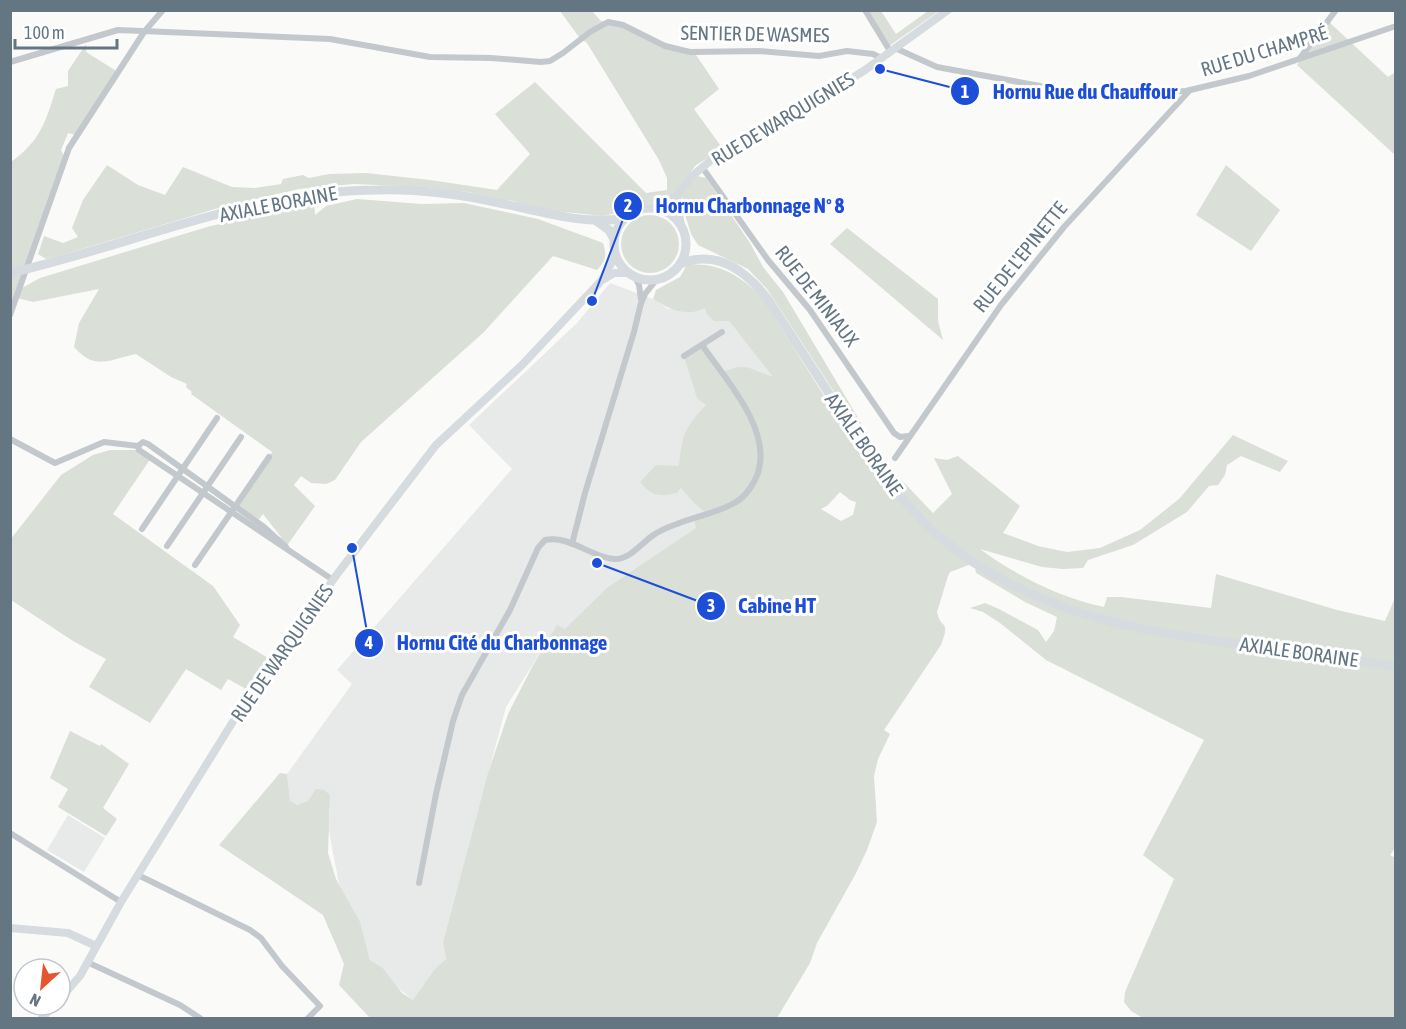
<svg xmlns="http://www.w3.org/2000/svg" width="1406" height="1029" viewBox="0 0 1406 1029" font-family="'Asap Condensed',sans-serif">
<style>
.built{fill:#e8e9e9}
.green{fill:#dadfd7;fill-rule:evenodd}
.lines{fill:none;stroke-linecap:round;stroke-linejoin:round}
.street{stroke:#c3c8cc;stroke-width:6}
.secondary{stroke:#d6dbdf;stroke-width:8}
.primary{stroke:#d6dbdf;stroke-width:9}
.labels{text-anchor:middle;stroke-width:6;stroke-linejoin:round;paint-order:stroke}
.street-label{font-size:20px;fill:#657683;stroke:#fff}
.leader{fill:none;stroke:#1d4ed8;stroke-width:2}
.callout-dot{fill:#1d4ed8;stroke:#fff;stroke-width:2}
.mark-label{font-size:18px;text-anchor:middle;font-weight:bold;fill:#fff}
.callout-label{font-size:21px;text-anchor:middle;font-weight:bold;fill:#1d4ed8;stroke:#fff;stroke-width:6;stroke-linejoin:round;paint-order:stroke}
</style>
<rect width="100%" height="100%" fill="#fafaf8"/>
<g class="built">
<polygon points="610,283 653,299 668,309 705,308 729,321 774,378 853,467 565,629 557,626 506,707 443,942 446,959 418,1004 397,987 383,968 370,960 362,930 339,884 329,831 330,795 297,805 290,800 287,774 352,684 337,670 512,469 469,425 577,323"/>
<polygon points="68,815 105,838 84,872 47,850"/>
</g>
<g class="green">
<polygon points="560,11 592,11 601,21 619,21 663,42 694,52 719,89 694,109 723,149 696,165 677,190 658,202 629,207 617,213 602,216 537,209 513,201 468,192 425,187 354,184 299,189 222,207 55,257 46,259 38,254 44,236 63,243 78,237 72,228 83,200 107,165 138,185 165,195 183,167 232,187 255,188 281,184 283,179 303,175 309,178 329,174 366,173 430,180 497,190 530,154 495,114 535,82 646,193 667,190 667,178 659,160 587,43 579,37"/>
<polygon points="868,11 881,11 896,34 928,11 939,11 889,46"/>
<polygon points="1328,21 1388,77 1394,73 1396,75 1395,155 1297,65"/>
<path d="M86 44V52L118 72 76 135 68 133 61 150 65 158 20 289 40 278 207 227 314 202 315 215 326 206 357 199 422 204 464 203 538 219 603 243C607 255 606 261 597 270L553 256 484 332 361 442 335 480 326 484 311 483 301 476 294 485 315 506 286 547 280 541 281 537 263 514 257 522 235 507 272 452 191 394 192 392 186 387 187 384 171 377 136 354C108 360 95 371 74 347L79 323 99 289 33 302 17 298 11 315V162C41 140 45 123 56 89L68 86V71Z"/>
<polygon points="1226,165 1280,210 1251,251 1196,215"/>
<path d="M697 176 706 178 750 243 763 267 783 292 888 468H890L933 513 952 494 934 458 947 460 958 456 1020 506 1003 533 1038 546 1067 552 1100 548 1140 530 1179 499 1233 435 1288 461 1280 472 1241 456 1227 465 1225 475 1218 485 1209 486 1187 512 1133 545 1088 560 1083 568 1063 569 1042 567 980 549C1015 575 1061 598 1104 607L1107 597H1121L1211 608 1216 574 1337 610 1385 621 1395 598 1396 847 1390 855 1396 858 1395 1018H1143L1131 1011 1124 1002 1125 992 1174 879 1143 855 1204 740 1046 660 1000 623 983 612 970 608 985 603 999 609 1038 630 1046 642 1054 631 1057 617 1025 602 976 573 974 563 950 572 948 576 937 612C941 631 951 618 941 645L884 730 890 734 878 759 874 776 877 822 867 850 855 875 817 943 810 963 777 1018H370L339 985 344 964 323 915 219 845 280 773 287 774 290 800 297 805 308 801 316 789 324 790 330 795 328 853 336 879 360 922 370 960 383 968 402 993 413 1000 435 969 446 959 443 942 488 773 508 714 532 667 557 625 565 629 607 588 696 528 693 517 706 513 695 504 681 488 677 493C660 497 651 496 640 482L656 465 679 466C683 433 683 430 706 405L697 398 684 356 702 345 721 373C747 361 749 369 773 377L729 321H714L707 314 705 308C686 317 670 310 653 299L656 290 680 277 687 265C718 262 739 275 761 296L864 459 877 476 885 470 767 289 748 269 698 245 691 234 683 208 682 193ZM840 492 850 500 856 502 853 515 841 521 821 509 827 506Z"/>
<circle cx="650" cy="244" r="29"/>
<polygon points="847,228 938,299 938,321 943,340 830,244"/>
<polygon points="110,450 139,450 151,458 113,514 213,586 240,625 233,637 268,658 248,690 228,679 221,690 186,669 150,723 89,687 106,659 73,641 11,600 10,540 61,475 93,455"/>
<polygon points="70,731 100,746 101,744 129,764 103,808 117,819 106,836 58,807 68,789 50,778"/>
</g>
<g class="lines">
<g class="street">
<polyline points="865,10 890,51"/>
<polyline points="895,48 937,67 1073,92 1186,91 1249,76 1396,26"/>
<polyline points="1300,58 1336,10"/>
<polyline points="10,62 118,30 330,39 430,57 491,58 541,62 550,61 563,53 590,32 608,22 623,25 665,46 690,52 759,51 819,56 847,51 873,54 881,58"/>
<polyline points="702,167 768,260 810,310 894,433 900,437 908,436"/>
<polyline points="635,277 639,285 641,299"/>
<polyline points="10,315 69,148 144,32 163,10"/>
<polyline points="684,356 722,332"/>
<polyline points="10,439 55,463 104,442 138,446 143,442 148,444 264,527 286,547"/>
<polyline points="138,446 139,450 333,580"/>
<polyline points="895,458 1001,305 1064,227 1190,90"/>
<polyline points="142,529 217,418"/>
<polyline points="572,544 585,493 634,332 641,303 645,294 657,279"/>
<polyline points="167,546 241,437"/>
<polyline points="195,565 269,457"/>
<polyline points="10,833 121,902"/>
<polyline points="138,875 250,930 261,938 282,966 320,1006 308,1018"/>
<path d="M419 883 436 794 453 721 462 695 510 610 538 548 545 540C570 535 590 557 614 559 629 560 641 544 652 536 659 531 668 527 677 524 696 516 718 513 736 502 746 496 754 484 758 473 772 429 726 380 702 345"/>
<polyline points="87,962 180,1005 200,1018"/>
</g>
<g class="secondary">
<polyline points="678,194 677,205 681,225"/>
<polyline points="650,208 660,205 678,194 692,176 715,157 825,95 865,70 948,10"/>
<polyline points="604,279 614,273 629,273"/>
<polyline points="10,928 68,933 96,946"/>
<polyline points="60,999 80,976 121,902 237,715 338,573 436,445 522,365 601,281 616,255"/>
<polyline points="42,1018 54,1005"/>
</g>
<g class="primary">
<circle cx="650" cy="244" r="36"/>
<polyline points="595,220 609,230 614,239"/>
<path d="M680 264C716 249 745 270 767 298L880 472C897 493 915 514 935 533 1067 648 1235 635 1396 667"/>
<path d="M10 273C133 245 251 190 378 190 417 189 457 194 495 202 536 210 583 226 625 218"/>
</g>
</g>
<g class="labels">
<g class="street-label">
<text transform="translate(755 34) rotate(1)" y="7">SENTIER DE WASMES</text>
<text transform="translate(1264 51) rotate(-17)" y="7">RUE DU CHAMPRÉ</text>
<text transform="translate(783 119) rotate(-31)" y="7">RUE DE WARQUIGNIES</text>
<text transform="translate(278 204) rotate(-11)" y="7">AXIALE BORAINE</text>
<text transform="translate(1020 257) rotate(-51)" y="7">RUE DE L'EPINETTE</text>
<text transform="translate(817 296) rotate(52)" y="7">RUE DE MINIAUX</text>
<text transform="translate(864 444) rotate(55)" y="7">AXIALE BORAINE</text>
<text transform="translate(1299 652) rotate(8)" y="7">AXIALE BORAINE</text>
<text transform="translate(282 653) rotate(-55)" y="7">RUE DE WARQUIGNIES</text>
</g>
</g>
<path class="leader" d="M880 69L965 91M592 301L628 206M597 563L711 606M352 548L369 643"/>
<g class="callout-dot">
<circle cx="880" cy="69" r="6"/>
<circle cx="592" cy="301" r="6"/>
<circle cx="597" cy="563" r="6"/>
<circle cx="352" cy="548" r="6"/>
<circle cx="965" cy="91" r="15"/>
<circle cx="628" cy="206" r="15"/>
<circle cx="711" cy="606" r="15"/>
<circle cx="369" cy="643" r="15"/>
</g>
<g class="mark-label">
<text x="965" y="98">1</text>
<text x="628" y="212">2</text>
<text x="711" y="612">3</text>
<text x="369" y="649">4</text>
</g>
<g class="callout-label">
<text x="1085" y="99">Hornu Rue du Chauffour</text>
<text x="750" y="213">Hornu Charbonnage N° 8</text>
<text x="777" y="613">Cabine HT</text>
<text x="502" y="650">Hornu Cité du Charbonnage</text>
</g>
<rect width="1406" height="1029" fill="none" stroke="#657683" stroke-width="24"/>
<g transform="translate(42 987) rotate(207)"><circle r="28" fill="#ffffff" stroke="#c1c8cd" stroke-width="1.5"/>
<path d="M0-4.5L10 22L0 15L-10 22Z" fill="#e4572e"/>
<text y="-9" font-size="16" font-weight="bold" text-anchor="middle" fill="#657683">N</text>
</g>
<path d="M15 39v9h102v-9" fill="none" stroke="#657683" stroke-width="3"/>
<text x="24" y="39" font-size="18" fill="#657683" stroke="#ffffff" stroke-width="4.5" paint-order="stroke">100 m</text>
</svg>
